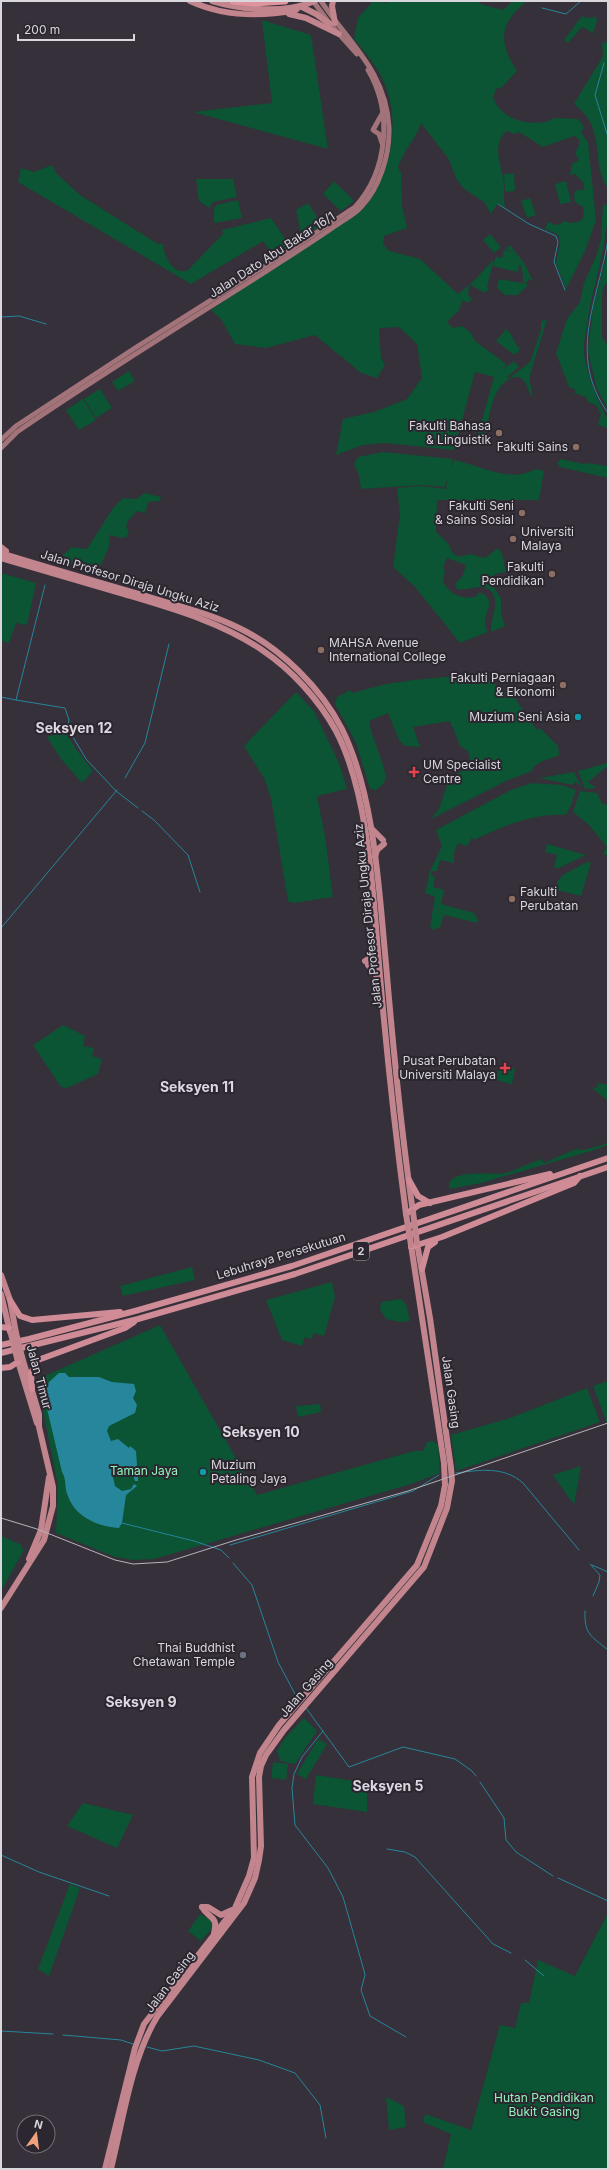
<svg xmlns="http://www.w3.org/2000/svg" width="609" height="2170" viewBox="0 0 609 2170" font-family="Inter,sans-serif">
<style>
.green{fill:#0b5434}
.water{fill:#26869b}
.lines{fill:none;stroke-linecap:round;stroke-linejoin:round}
.stream{stroke:#26869b;stroke-width:1}
.secondary{stroke:#a3737a;stroke-width:5}
.primary{stroke:#c2848d;stroke-width:6}
.trunk{stroke:#d08c96;stroke-width:6}
.motorway{stroke:#de939f;stroke-width:7}
.tram{stroke:#b6b3b9;stroke-width:1}
.primary-bridge{stroke:#c2848d;stroke-width:6}
.education-dot{fill:#8d6e63;stroke:#2b262f;stroke-width:1.5}
.culture-dot{fill:#0f9aa8;stroke:#2b262f;stroke-width:1.5}
.health-dot{fill:#e0444e;stroke:#2b262f;stroke-width:1.5}
.worship-dot{fill:#6b7280;stroke:#2b262f;stroke-width:1.5}
.labels{text-anchor:middle;stroke-width:4;stroke-linejoin:round;paint-order:stroke}
.shield{fill:#2b262f;stroke:#a5a1a8;stroke-width:1}
.shield-label{font-size:11px;font-weight:bold;fill:#d9d6dc}
.street-label{font-size:12px;fill:#d9d6dc;stroke:#2b262f}
.poi-label{font-size:12px;fill:#d9d6dc;stroke:#2b262f;text-anchor:end}
.park-label{font-size:12px;fill:#91f3bc;stroke:#2b262f}
.quarter-label{font-size:14px;font-weight:bold;fill:#ddd7e2;stroke:#2b262f}
</style>
<rect width="100%" height="100%" fill="#353039"/>
<g class="green">
<path d="M373 1 387 3V1H479L480 4 503 10 513 1H527C499 24 498 41 517 71L502 87 496 89 493 98C502 118 523 125 544 122 548 122 551 119 555 118 563 118 570 119 578 119L584 127 581 133 588 142 596 220 585 251 566 289 556 263 560 244 559 237 557 234 545 229 548 222 556 225 561 224 563 221C572 223 579 225 584 216L583 207 575 202 574 194 577 190H584V184L575 174 570 175 572 164 579 160 575 153 579 145V139L574 136 543 147 519 132 515 134 507 131C492 143 500 162 503 177 505 187 503 198 505 208L498 203 491 214 484 202 464 189 457 180 448 158 421 123C416 139 403 151 398 167L401 173 402 206 407 228 384 236 383 244 389 251 420 259 458 294 469 285 468 295 472 299 468 303 463 300 459 310 447 322 453 328 462 326 471 333 475 341 505 363 506 366 502 370 514 361 519 367 507 377 508 379 530 362 541 330V321L547 320 530 375V383L533 396 530 394C527 386 524 373 512 378 490 387 490 418 485 438L481 442 476 441 494 377 475 372 454 450 385 443 363 445 336 455 343 419 374 412 407 399 422 378 417 344 399 327 379 328 381 358 385 365 377 378 361 373 315 335 266 348 235 344 221 319 211 310 365 207C390 174 401 125 385 85 379 68 365 53 354 39L358 18Z"/>
<polygon points="582,16 586,18 596,17 597,21 593,33 582,27 568,43 564,40"/>
<polygon points="262,20 311,35 328,149 193,112 272,103"/>
<path d="M608 41V188C593 168 602 138 587 117 584 112 578 108 574 104L603 56 602 44Z"/>
<path d="M52 165 56 173 80 195 158 244H163C164 255 169 266 179 271H187L223 234 222 230 271 218 290 246 274 256 263 241 191 284 18 182 21 168 34 172Z"/>
<polygon points="514,173 515,191 505,192 504,174"/>
<polygon points="196,179 233,179 237,197 213,202 209,208 199,201"/>
<polygon points="334,181 354,201 341,211 323,194"/>
<polygon points="566,181 571,202 560,204 555,184"/>
<polygon points="530,198 536,215 527,218 521,201"/>
<polygon points="238,200 242,218 214,223 214,208 216,205"/>
<polygon points="308,203 322,225 302,238 296,210"/>
<path d="M603 204 608 205C608 247 592 285 587 326 586 334 583 344 584 353 586 368 592 386 598 400 603 412 608 414 608 428L598 425 601 413 596 405 588 402 586 397 574 393 576 390 569 387 556 353 567 319 580 302 584 283 597 254 601 239Z"/>
<polygon points="490,234 501,247 494,253 483,240"/>
<polygon points="510,245 524,263 533,281 529,279 526,283 523,283 523,275 520,263 517,272 493,266 496,257 502,258 504,250 514,252 505,249"/>
<polygon points="608,251 608,281 603,288 602,294 602,337 608,346 608,409 597,389 588,352 593,308"/>
<polygon points="494,259 487,287 489,289 485,293 470,285"/>
<polygon points="499,279 527,284 528,285 518,295 505,295 497,288"/>
<path d="M506 329C513 334 513 342 519 348V351L514 355 496 341Z"/>
<polygon points="129,371 135,381 118,391 112,382"/>
<polygon points="100,389 112,408 96,418 84,399"/>
<polygon points="83,399 96,420 79,430 66,410"/>
<polygon points="383,452 453,459 445,487 422,485 361,489 359,475 354,464 358,457"/>
<polygon points="561,459 584,464 587,463 608,466 608,478 560,467 557,463"/>
<path d="M454 460C479 465 511 484 535 469L544 471 539 500H437L436 532C439 535 447 541 449 545 453 556 457 559 469 554L485 558 498 548 502 554 506 572 495 574 491 583 501 598V614L505 626 491 632C490 619 500 605 492 592 480 581 470 592 457 589L455 584 463 575 466 565 447 558 443 568 445 570 443 581C448 594 464 601 477 596L478 593H482C496 601 485 611 485 623 485 626 487 630 488 632L460 643 415 587 393 567 400 514 397 488 421 486 446 489 449 471Z"/>
<polygon points="145,493 161,497 160,501 148,502 145,513 137,511 128,521 126,527 129,532 127,537 122,538 110,535 109,547 98,571 56,561 72,547 87,549 113,508 123,498 136,499"/>
<polygon points="1,573 36,583 27,625 16,623 9,643 1,641"/>
<path d="M467 675 486 678 514 697 537 730 540 728 558 746 559 755C550 760 534 761 532 771L508 780 431 819 439 809 447 785 452 777 471 765 468 751 460 746 450 721 413 727 420 747 405 746 399 740 388 713 369 721C372 740 383 758 386 778L383 784 376 790 370 789 356 743 335 704 337 697 350 690 352 693 386 684 414 680Z"/>
<polygon points="296,692 314,711 339,763 347,789 317,796 325,836 333,897 293,903 288,901 271,798 264,778 244,746"/>
<polygon points="65,731 76,749 93,771 82,783 61,759 47,737"/>
<polygon points="608,763 608,766 588,782 596,788 585,789 578,771"/>
<polygon points="574,772 582,788 576,782 572,785 540,778"/>
<path d="M532 783 561 785 576 790 571 805 566 815C533 813 504 826 474 840L471 837 470 843 465 846 458 843 454 853V863L440 860 437 871H432L431 875 435 877 433 887 444 890 441 904 474 913 478 920V923L444 915 440 927 433 930 430 927 435 897 425 893 430 871 442 846 436 830 511 790Z"/>
<polygon points="580,791 597,793 602,803 608,805 608,856 603,854 607,847 589,825 573,812"/>
<polygon points="547,844 586,855 559,868 554,868 557,855 545,852"/>
<polygon points="587,862 591,863 581,896 557,890 557,882 563,875"/>
<polygon points="63,1025 85,1036 83,1046 94,1048 92,1056 102,1059 98,1074 67,1088 61,1087 33,1045"/>
<polygon points="501,1066 515,1069 512,1084 496,1080 499,1067"/>
<polygon points="598,1083 608,1085 607,1100 593,1089 593,1087 597,1088"/>
<path d="M608 1143V1145L591 1151 481 1183 449 1189V1182C462 1168 492 1177 509 1172 520 1168 530 1163 541 1159L544 1163 576 1149 584 1150Z"/>
<polygon points="192,1267 195,1280 123,1296 120,1286"/>
<polygon points="332,1282 335,1297 324,1336 313,1333 312,1339 305,1337 302,1346 282,1340 266,1300"/>
<polygon points="401,1299 406,1304 410,1321 400,1322 386,1319 380,1309 381,1302"/>
<polygon points="160,1325 257,1495 414,1451 423,1451 427,1442 433,1441 438,1445 440,1473 411,1484 154,1559 133,1560 115,1557 56,1533 58,1486 38,1385 40,1378"/>
<polygon points="608,1381 608,1426 593,1386"/>
<polygon points="587,1388 600,1422 456,1471 451,1435 510,1418"/>
<polygon points="320,1404 321,1412 298,1417 296,1406"/>
<polygon points="581,1466 574,1505 553,1475"/>
<polygon points="1,1536 20,1544 24,1550 1,1591"/>
<polygon points="304,1718 317,1731 295,1764 280,1761 277,1751 285,1738"/>
<polygon points="318,1739 327,1744 306,1779 297,1774"/>
<polygon points="273,1762 288,1764 286,1780 271,1778"/>
<polygon points="316,1775 367,1783 367,1812 313,1804"/>
<polygon points="83,1803 133,1815 117,1848 67,1826"/>
<polygon points="70,1884 80,1888 49,1976 38,1969"/>
<polygon points="608,1913 608,2169 443,2169 451,2134 423,2122 425,2114 471,2130 500,2025 515,2028 521,2003 529,2003 538,1960 575,1976"/>
<polygon points="200,1914 212,1921 214,1926 201,1941 188,1931"/>
<polygon points="386,2097 404,2106 406,2127 389,2130"/>
</g>
<path class="water" d="M59 1373H65L69 1377H99L112 1382 134 1384 136 1391 133 1398 137 1405 135 1413 109 1426 107 1431 111 1441 118 1439 129 1448 130 1446 136 1451 137 1465 134 1469 138 1476V1481H135L132 1472 124 1469 119 1470 113 1477 115 1486 122 1491 131 1489 134 1484 137 1486 126 1495 122 1523 119 1528C99 1527 75 1517 68 1496 64 1488 67 1480 62 1472L44 1396 49 1382Z"/>
<g class="lines">
<g class="stream">
<polyline points="542,8 566,14 581,1"/>
<polyline points="604,63 595,95 608,137"/>
<polyline points="498,204 529,224 556,236 558,242 554,262 565,290"/>
<path d="M608 239C599 299 566 355 608 413"/>
<polyline points="1,317 19,316 46,324"/>
<polyline points="45,585 16,700 65,708 69,720 68,725"/>
<polyline points="1,697 16,700"/>
<polyline points="70,732 86,759 116,791 138,808"/>
<polyline points="125,778 145,743 169,644"/>
<polyline points="142,811 154,820 188,855 200,892"/>
<polyline points="1,928 117,790"/>
<path d="M456 1473C480 1470 504 1466 523 1483L579 1550"/>
<polyline points="122,1523 194,1541 221,1550 229,1558"/>
<polyline points="230,1545 413,1491 439,1475"/>
<polyline points="233,1563 252,1585 278,1662 295,1694"/>
<polyline points="590,1564 600,1575 599,1582 593,1596"/>
<polyline points="592,1565 608,1572"/>
<path d="M585 1611C584 1634 591 1636 608 1650"/>
<polyline points="306,1708 349,1767 403,1747 455,1759 472,1771 476,1776"/>
<polyline points="323,1731 302,1757 294,1774 292,1788 295,1825 328,1868 343,1897 363,1967 365,1975 361,1990 370,2016 406,2037"/>
<polyline points="480,1782 504,1818 506,1840 516,1852 553,1876"/>
<polyline points="387,1849 405,1852 415,1857 493,1944 511,1953"/>
<polyline points="1,1855 39,1872 109,1896"/>
<polyline points="558,1878 608,1901"/>
<polyline points="525,1960 544,1976"/>
<polyline points="1,2031 53,2034"/>
<polyline points="63,2035 121,2040 133,2044"/>
<polyline points="147,2047 162,2051 194,2046 259,2060 295,2073 320,2105 326,2138"/>
</g>
<g class="secondary">
<polyline points="313,1 330,24 357,54"/>
<polyline points="382,143 379,134 373,130 382,114"/>
<path d="M1 440 16 426 135 348 284 254 355 207C388 171 393 112 368 70"/>
<path d="M1 448 17 432C97 377 180 326 262 274 286 258 311 243 335 226 343 220 354 215 361 207 380 187 390 154 389 127 386 72 349 43 321 1"/>
</g>
<g class="primary">
<path d="M190 1C225 17 260 17 296 10L300 6"/>
<path d="M212 1C243 10 285 14 315 1"/>
<polyline points="333,1 332,6 335,23"/>
<polyline points="300,6 316,14 330,24"/>
<polyline points="289,14 306,18 339,34"/>
<polyline points="1,547 6,551"/>
<path d="M1 553C49 568 98 582 146 596 177 606 209 613 239 628 281 648 321 688 342 729 375 796 379 891 386 964 393 1047 401 1130 413 1212"/>
<path d="M1 558C42 570 83 582 124 594 171 608 221 622 262 650 292 670 319 700 336 731 369 794 373 894 379 964 386 1048 395 1131 406 1214"/>
<polyline points="371,828 383,840"/>
<polyline points="375,857 377,850 384,844"/>
<polyline points="365,961 373,956 377,948"/>
<polyline points="368,965 379,979"/>
<polyline points="1,1275 10,1300 16,1333"/>
<polyline points="1,1294 10,1332"/>
<polyline points="17,1358 37,1423"/>
<polyline points="29,1559 41,1530 49,1477"/>
<polyline points="1,1608 44,1540 53,1506 53,1487 39,1427 39,1414 22,1357"/>
<polyline points="202,1907 208,1907 221,1915 232,1910"/>
<path d="M202 1907C208 1919 219 1915 214 1933"/>
<polyline points="105,2169 135,2048 144,2024 235,1908 249,1876 254,1858 252,1777 260,1753 279,1725 417,1565 441,1506 445,1485 444,1463 411,1245"/>
<path d="M111 2169C123 2120 131 2060 157 2017L244 1903 255 1878 259 1860 261 1846 259 1777 261 1766 266 1755 284 1730 424 1567 447 1508 452 1481 451 1468 430 1318 417 1243"/>
</g>
<g class="trunk">
<polyline points="409,1180 418,1196 430,1203"/>
<polyline points="406,1214 419,1205 550,1174"/>
<polyline points="411,1247 442,1237 574,1183 580,1176"/>
<polyline points="422,1269 428,1247 435,1242"/>
<polyline points="10,1300 20,1316 32,1320 120,1312"/>
<polyline points="1,1327 9,1328"/>
<polyline points="1,1345 29,1339 135,1311 292,1266 608,1158"/>
<polyline points="1,1353 138,1319 295,1274 608,1167"/>
<polyline points="1,1368 10,1367 18,1362"/>
<polyline points="32,1389 31,1373 38,1360 125,1328 134,1322"/>
</g>
<polyline class="motorway" points="233,1 254,3 285,1"/>
<polyline class="tram" points="1,1518 37,1529 115,1560 133,1564 167,1562 236,1540 408,1491 608,1423"/>
<g class="primary-bridge">
<polyline points="413,1212 417,1243"/>
<polyline points="406,1214 411,1245"/>
<polyline points="16,1333 22,1357"/>
<polyline points="11,1334 17,1358"/>
</g>
</g>
<g class="education-dot">
<circle cx="499" cy="433" r="4"/>
<circle cx="576" cy="447" r="4"/>
<circle cx="522" cy="513" r="4"/>
<circle cx="513" cy="539" r="4"/>
<circle cx="552" cy="574" r="4"/>
<circle cx="321" cy="650" r="4"/>
<circle cx="563" cy="685" r="4"/>
<circle cx="512" cy="899" r="4"/>
</g>
<g class="culture-dot">
<circle cx="578" cy="717" r="4"/>
<circle cx="203" cy="1472" r="4"/>
</g>
<g class="health-dot">
<path d="M412 766h4v4h4v4h-4v4h-4v-4h-4v-4h4z"/>
<path d="M503 1062h4v4h4v4h-4v4h-4v-4h-4v-4h4z"/>
</g>
<circle class="worship-dot" cx="243" cy="1655" r="4"/>
<g class="labels">
<rect class="shield" x="353" y="1242" width="16" height="18" rx="3"/>
<g class="shield-label">
<text x="361" y="1255">2</text>
</g>
<g class="street-label">
<text transform="translate(272 255) rotate(-33)" y="4">Jalan Dato Abu Bakar 16/1</text>
<text transform="translate(130 581) rotate(17)" y="4">Jalan Profesor Diraja Ungku Aziz</text>
<text transform="translate(368 916) rotate(-96)" y="4">Jalan Profesor Diraja Ungku Aziz</text>
<text transform="translate(281 1256) rotate(-17)" y="4">Lebuhraya Persekutuan</text>
<text transform="translate(39 1377) rotate(75)" y="4">Jalan Timur</text>
<text transform="translate(451 1392) rotate(82)" y="4">Jalan Gasing</text>
<text transform="translate(306 1688) rotate(-49)" y="4">Jalan Gasing</text>
<text transform="translate(170 1982) rotate(-53)" y="4">Jalan Gasing</text>
</g>
<g class="poi-label">
<text x="491" y="430">Fakulti Bahasa<tspan x="491" dy="14">&amp; Linguistik</tspan></text>
<text x="568" y="451">Fakulti Sains</text>
<text x="514" y="510">Fakulti Seni<tspan x="514" dy="14">&amp; Sains Sosial</tspan></text>
<text x="521" y="536" text-anchor="start">Universiti<tspan x="521" dy="14">Malaya</tspan></text>
<text x="544" y="571">Fakulti<tspan x="544" dy="14">Pendidikan</tspan></text>
<text x="329" y="647" text-anchor="start">MAHSA Avenue<tspan x="329" dy="14">International College</tspan></text>
<text x="555" y="682">Fakulti Perniagaan<tspan x="555" dy="14">&amp; Ekonomi</tspan></text>
<text x="570" y="721">Muzium Seni Asia</text>
<text x="423" y="769" text-anchor="start">UM Specialist<tspan x="423" dy="14">Centre</tspan></text>
<text x="520" y="896" text-anchor="start">Fakulti<tspan x="520" dy="14">Perubatan</tspan></text>
<text x="496" y="1065">Pusat Perubatan<tspan x="496" dy="14">Universiti Malaya</tspan></text>
<text x="211" y="1469" text-anchor="start">Muzium<tspan x="211" dy="14">Petaling Jaya</tspan></text>
<text x="235" y="1652">Thai Buddhist<tspan x="235" dy="14">Chetawan Temple</tspan></text>
</g>
<g class="park-label">
<text x="144" y="1475">Taman Jaya</text>
<text x="544" y="2102">Hutan Pendidikan<tspan x="544" dy="14">Bukit Gasing</tspan></text>
</g>
<g class="quarter-label">
<text x="74" y="733">Seksyen 12</text>
<text x="197" y="1092">Seksyen 11</text>
<text x="261" y="1437">Seksyen 10</text>
<text x="141" y="1707">Seksyen 9</text>
<text x="388" y="1791">Seksyen 5</text>
</g>
</g>
<rect width="609" height="2170" fill="none" stroke="#d9d6dc" stroke-width="4"/>
<g transform="translate(36 2134) rotate(14)"><circle r="19" fill="#2b262f" stroke="#716c74"/>
<path d="M0-3L7 15L0 10L-7 15Z" fill="#f1a17c"/>
<text y="-6" font-size="11" font-weight="bold" text-anchor="middle" fill="#d9d6dc">N</text>
</g>
<path d="M18 34v6h116v-6" fill="none" stroke="#d9d6dc" stroke-width="2"/>
<text x="24" y="34" font-size="12" fill="#d9d6dc" stroke="#2b262f" stroke-width="3" paint-order="stroke">200 m</text>
</svg>
